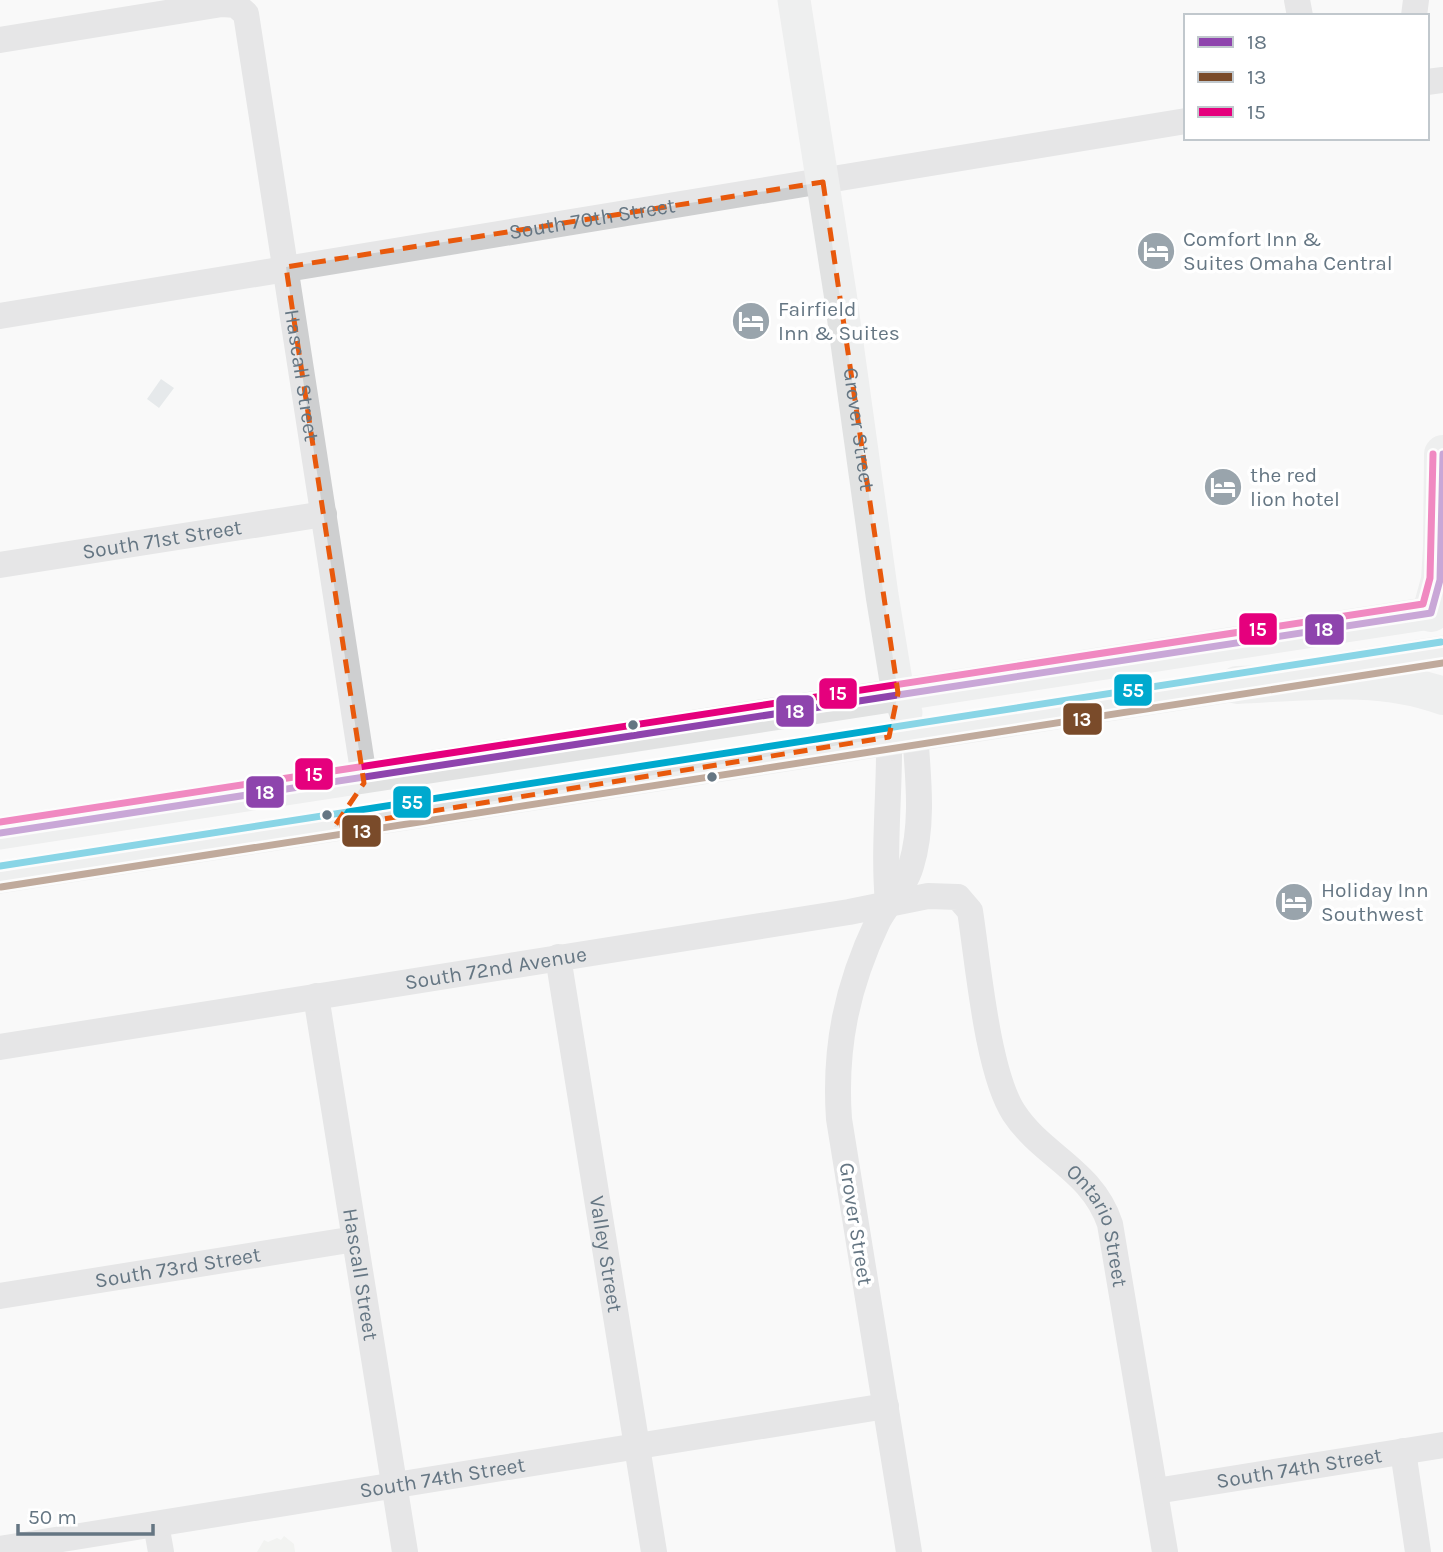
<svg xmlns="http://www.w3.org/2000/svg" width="1443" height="1552" viewBox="0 0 1443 1552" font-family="Karla,sans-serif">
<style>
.green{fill:#e8ebe6}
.water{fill:#ced6d9}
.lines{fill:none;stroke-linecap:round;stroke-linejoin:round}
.minor{stroke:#cecfd0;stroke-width:26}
.major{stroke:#e1e2e2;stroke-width:33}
.highway{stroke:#e1e2e2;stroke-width:38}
.bus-1-casing{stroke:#fff;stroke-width:12}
.bus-2-casing{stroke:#fff;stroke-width:12}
.bus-3-casing{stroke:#fff;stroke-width:12}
.bus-4-casing{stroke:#fff;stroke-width:12}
.bus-1{stroke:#8e44ad;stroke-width:7}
.bus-2{stroke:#7a4b2a;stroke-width:7}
.bus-3{stroke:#e5007d;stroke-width:7}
.bus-4{stroke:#00a9ce;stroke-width:7}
.marked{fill:none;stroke:#e8590c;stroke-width:5;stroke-dasharray:14 9;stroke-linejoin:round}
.bus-dot{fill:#657683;stroke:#fff;stroke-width:2.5}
.labels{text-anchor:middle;stroke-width:7;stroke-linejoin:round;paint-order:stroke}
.street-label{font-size:21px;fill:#657683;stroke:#fff}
.poi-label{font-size:21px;fill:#657683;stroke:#fff;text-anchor:start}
.line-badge{stroke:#fff;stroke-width:2.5}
.badge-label{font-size:19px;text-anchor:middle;font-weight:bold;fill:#fff}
</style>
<rect width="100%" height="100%" fill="#f9f9f9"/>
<polygon class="green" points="284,1536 294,1544 295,1552 257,1552 264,1540 268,1542 277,1538 281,1540"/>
<polygon class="water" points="161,379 174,388 159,408 147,399"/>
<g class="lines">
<g class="minor">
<polyline points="1297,0 1300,16"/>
<polyline points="1414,16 1416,0"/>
<path id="s1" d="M0 40 222 4 236 5 246 14 364 777"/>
<polyline points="1427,82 1443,80"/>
<path id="s2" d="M0 316 1186 121"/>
<path id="s3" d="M0 565 324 514"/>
<path d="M888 903C883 848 890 792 889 737"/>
<path id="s4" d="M558 957 654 1552"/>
<path id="s5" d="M316 996 405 1552"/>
<path id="s6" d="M0 1047 849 912 928 896 958 897 970 911C978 962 987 1072 1014 1113 1042 1156 1092 1170 1110 1224L1165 1552"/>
<path id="s7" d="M0 1296 355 1239"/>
<polyline points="1403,1451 1418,1552"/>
<path id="s8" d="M1156 1491 1443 1445"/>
<polyline points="156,1524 161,1552"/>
<path id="s9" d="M0 1549 886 1406"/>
<path d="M909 1552 839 1119C834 1047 847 986 878 921 888 902 905 887 911 866 924 824 918 776 915 733"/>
</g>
<g class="major">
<path id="s10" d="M794 0 840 293 882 595 898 693 906 713"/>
<polyline points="1330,670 1443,652"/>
<polyline points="0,833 1443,611"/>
<polyline points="0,877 1263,681"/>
</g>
<g class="highway">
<polyline points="1431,613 1440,580 1442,547 1443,454"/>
<path d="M1237 685C1305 682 1378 672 1443 696"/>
</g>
<g class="bus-1-casing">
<polyline id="bus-1" points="0,833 1431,613 1440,580 1443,454"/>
</g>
<g class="bus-2-casing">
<polyline id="bus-2" points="1,887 1443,663"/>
</g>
<g class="bus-3-casing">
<polyline id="bus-3" points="0,822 1423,604 1430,578 1433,454"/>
</g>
<g class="bus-4-casing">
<polyline id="bus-4" points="0,866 1441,642"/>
</g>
<use href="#bus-1" class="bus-1"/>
<use href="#bus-2" class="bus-2"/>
<use href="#bus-3" class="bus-3"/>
<use href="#bus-4" class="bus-4"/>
</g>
<path d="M0 0H1443V1552H0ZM823 182 898 693 889 737 334 827 364 783 286 267Z" fill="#f9f9f9" fill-opacity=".55" fill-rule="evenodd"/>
<path class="marked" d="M823 182 898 693 889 737 334 827 364 783 286 267Z"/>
<defs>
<g id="hotel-disc" transform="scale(2.0125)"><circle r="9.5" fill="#99a4ac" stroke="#fff"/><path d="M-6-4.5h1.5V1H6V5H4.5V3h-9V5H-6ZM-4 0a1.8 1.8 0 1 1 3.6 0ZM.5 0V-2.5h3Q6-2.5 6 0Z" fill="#fff"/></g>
</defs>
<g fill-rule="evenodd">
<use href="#hotel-disc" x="1156" y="251"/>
<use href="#hotel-disc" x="751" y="321"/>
<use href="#hotel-disc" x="1223" y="487"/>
<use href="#hotel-disc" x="1294" y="902"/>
</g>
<g class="bus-dot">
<circle cx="633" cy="725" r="6"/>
<circle cx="712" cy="777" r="6"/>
<circle cx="327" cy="815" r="6"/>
</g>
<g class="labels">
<g class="street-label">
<text dy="7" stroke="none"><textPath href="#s2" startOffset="600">South 70th Street</textPath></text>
<text dy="7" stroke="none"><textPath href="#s1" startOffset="618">Hascall Street</textPath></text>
<text dy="7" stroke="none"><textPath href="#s10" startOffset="434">Grover Street</textPath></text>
<text dy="7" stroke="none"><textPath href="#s3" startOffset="164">South 71st Street</textPath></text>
<text dy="7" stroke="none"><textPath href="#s6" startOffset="502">South 72nd Avenue</textPath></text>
<text transform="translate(856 1224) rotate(81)" y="7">Grover Street</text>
<text dy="7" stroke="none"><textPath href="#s6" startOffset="1342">Ontario Street</textPath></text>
<text dy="7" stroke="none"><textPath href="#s4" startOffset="301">Valley Street</textPath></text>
<text dy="7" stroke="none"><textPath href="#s7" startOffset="180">South 73rd Street</textPath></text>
<text dy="7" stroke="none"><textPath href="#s5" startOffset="282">Hascall Street</textPath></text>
<text dy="7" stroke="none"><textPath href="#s8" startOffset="145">South 74th Street</textPath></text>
<text dy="7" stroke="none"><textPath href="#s9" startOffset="448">South 74th Street</textPath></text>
</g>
<g class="poi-label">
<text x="1183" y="246">Comfort Inn &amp;<tspan x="1183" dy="24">Suites Omaha Central</tspan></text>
<text x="778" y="316">Fairfield<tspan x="778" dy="24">Inn &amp; Suites</tspan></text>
<text x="1250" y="482">the red<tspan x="1250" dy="24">lion hotel</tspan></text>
<text x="1321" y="897">Holiday Inn<tspan x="1321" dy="24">Southwest</tspan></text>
</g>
</g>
<g class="line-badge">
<rect x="1238" y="612" width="40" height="34" rx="7" fill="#e5007d"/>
<rect x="1304" y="613" width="41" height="33" rx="7" fill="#8e44ad"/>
<rect x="1113" y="673" width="40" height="34" rx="7" fill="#00a9ce"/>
<rect x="818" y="677" width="40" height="33" rx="7" fill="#e5007d"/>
<rect x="775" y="694" width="40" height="34" rx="7" fill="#8e44ad"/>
<rect x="1062" y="702" width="41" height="34" rx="7" fill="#7a4b2a"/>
<rect x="294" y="757" width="40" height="34" rx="7" fill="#e5007d"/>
<rect x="245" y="775" width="40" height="34" rx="7" fill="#8e44ad"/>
<rect x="392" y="785" width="40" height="34" rx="7" fill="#00a9ce"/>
<rect x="341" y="814" width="41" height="34" rx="7" fill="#7a4b2a"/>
</g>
<g class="badge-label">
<text x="1258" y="636">15</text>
<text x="1324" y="636">18</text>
<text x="1133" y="697">55</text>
<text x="838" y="700">15</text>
<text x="795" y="718">18</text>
<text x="1082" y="726">13</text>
<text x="314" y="781">15</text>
<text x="265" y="799">18</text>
<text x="412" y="809">55</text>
<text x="362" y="838">13</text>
</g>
<rect x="1184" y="14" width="245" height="126" fill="#ffffff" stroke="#c1c8cd" stroke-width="2"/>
<rect x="1198" y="37" width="35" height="10" fill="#8e44ad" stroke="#c1c8cd" stroke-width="2"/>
<text x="1247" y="49" font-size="21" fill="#657683">18</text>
<rect x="1198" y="72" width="35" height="10" fill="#7a4b2a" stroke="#c1c8cd" stroke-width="2"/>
<text x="1247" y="84" font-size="21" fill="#657683">13</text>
<rect x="1198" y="107" width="35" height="10" fill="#e5007d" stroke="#c1c8cd" stroke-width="2"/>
<text x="1247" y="119" font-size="21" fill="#657683">15</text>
<path d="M18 1524v10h135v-10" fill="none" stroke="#657683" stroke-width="3.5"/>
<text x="28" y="1524" font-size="21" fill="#657683" stroke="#ffffff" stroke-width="5" paint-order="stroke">50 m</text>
</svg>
